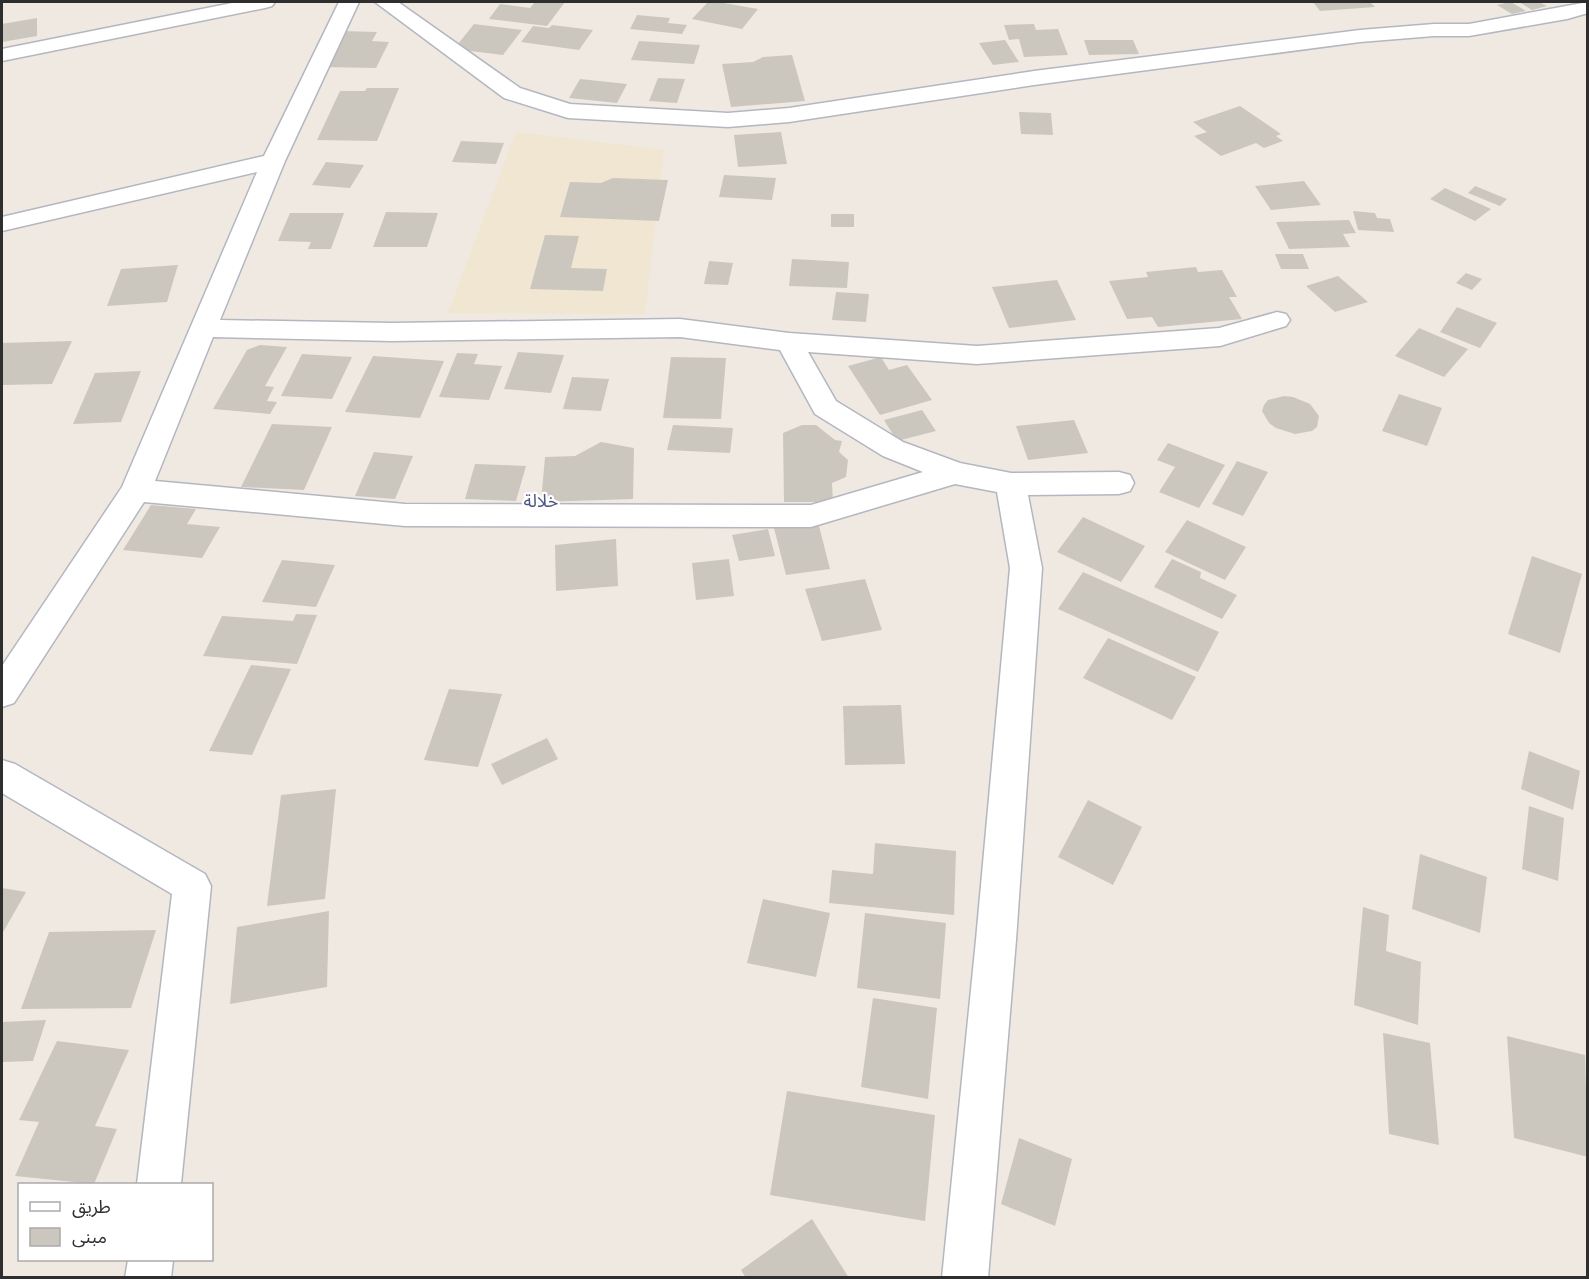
<svg xmlns="http://www.w3.org/2000/svg" width="1589" height="1279" viewBox="0 0 1589 1279" font-family="'Public Sans','Noto Sans Arabic',sans-serif">
<style>
.education{fill:#f0e6d1}
.building{fill:#cbc7bf}
.lines{fill:none;stroke-linecap:round;stroke-linejoin:round}
.street-casing{stroke:#b4b7c1;stroke-width:3}
.street{fill:#fff;fill-rule:evenodd}
.labels{text-anchor:middle;stroke-width:4.5;stroke-linejoin:round;paint-order:stroke}
.quarter-label{font-size:18px;fill:#4d5680;stroke:#fff}
</style>
<rect width="100%" height="100%" fill="#efe9e1"/>
<polygon class="education" points="516,132 664,150 645,314 448,313"/>
<g class="building">
<polygon points="535,2 565,2 547,26 489,19 500,4 530,8"/>
<polygon points="708,2 718,2 758,9 742,29 692,19"/>
<polygon points="1313,2 1370,2 1375,7 1320,11"/>
<polygon points="1510,2 1511,2 1526,11 1512,14 1497,5"/>
<polygon points="1519,2 1539,2 1547,6 1532,10"/>
<polygon points="637,15 670,18 668,23 687,25 682,34 630,29"/>
<polygon points="37,18 37,36 2,42 2,24"/>
<polygon points="474,24 522,30 503,55 454,49"/>
<polygon points="1034,24 1036,30 1058,29 1068,55 1024,57 1019,39 1009,40 1004,25"/>
<polygon points="552,25 593,30 579,50 521,42 533,26 549,28"/>
<polygon points="341,31 377,32 372,41 389,42 376,68 322,67"/>
<polygon points="1005,40 1019,62 993,65 979,43"/>
<polygon points="1084,40 1133,40 1139,54 1089,55"/>
<polygon points="639,41 700,45 694,64 631,60"/>
<polygon points="792,55 805,101 731,107 722,64 753,62 763,57"/>
<polygon points="658,78 685,79 677,103 649,101"/>
<polygon points="580,79 627,84 617,103 569,98"/>
<polygon points="367,88 399,88 377,141 317,140 340,91 365,91"/>
<polygon points="1240,106 1281,134 1276,136 1283,141 1264,148 1256,143 1221,156 1194,136 1207,132 1193,122"/>
<polygon points="1019,112 1051,113 1053,135 1021,134"/>
<polygon points="781,132 787,164 738,167 734,135"/>
<polygon points="461,141 504,143 496,164 452,162"/>
<polygon points="326,162 364,165 350,188 312,185"/>
<polygon points="724,175 776,178 772,200 719,197"/>
<polygon points="613,178 668,180 659,221 560,217 570,182 601,183"/>
<polygon points="1304,181 1321,205 1271,210 1255,186"/>
<polygon points="1475,186 1507,199 1500,206 1468,193"/>
<polygon points="1445,188 1491,209 1475,221 1430,199"/>
<polygon points="1353,211 1375,213 1377,218 1390,219 1394,232 1358,230"/>
<polygon points="386,212 438,213 427,247 373,247"/>
<polygon points="290,213 344,213 331,249 308,249 311,242 278,241"/>
<rect x="831" y="214" width="23" height="13"/>
<polygon points="1349,220 1356,233 1343,234 1350,247 1289,249 1276,222"/>
<polygon points="545,235 579,236 571,268 607,269 603,291 530,289"/>
<polygon points="1275,254 1303,254 1309,269 1281,269"/>
<polygon points="792,259 849,262 847,288 789,286"/>
<polygon points="709,261 733,263 728,285 704,284"/>
<polygon points="178,265 167,302 107,306 121,269"/>
<polygon points="1196,267 1198,272 1222,270 1237,297 1229,297 1242,319 1158,327 1152,317 1127,319 1109,281 1148,277 1146,272"/>
<polygon points="1466,273 1482,279 1472,290 1456,283"/>
<polygon points="1338,276 1368,302 1335,312 1306,286"/>
<polygon points="1057,280 1076,320 1009,328 992,287"/>
<polygon points="836,292 869,294 866,322 832,320"/>
<polygon points="1457,307 1497,323 1480,348 1440,332"/>
<polygon points="1419,328 1468,349 1444,377 1395,356"/>
<polygon points="72,341 52,384 2,385 2,343"/>
<polygon points="260,345 287,347 265,386 274,387 267,401 277,402 270,414 213,409 247,350"/>
<polygon points="518,352 564,355 551,393 504,389"/>
<polygon points="457,353 478,354 474,364 502,366 489,400 439,397"/>
<polygon points="302,354 352,357 332,399 281,396"/>
<polygon points="373,356 444,361 420,418 345,412"/>
<polygon points="671,357 726,358 721,419 663,418"/>
<polygon points="881,357 889,370 907,365 932,400 880,415 848,366"/>
<polygon points="141,371 121,422 73,424 95,373"/>
<polygon points="572,377 609,379 601,411 563,409"/>
<polygon points="1399,394 1442,408 1427,446 1382,431"/>
<polygon points="1284,396 1293,397 1310,404 1319,416 1317,427 1312,431 1295,434 1276,428 1269,423 1262,411 1264,405 1268,400"/>
<polygon points="922,410 936,431 897,441 884,420"/>
<polygon points="1074,420 1088,453 1028,460 1016,426"/>
<polygon points="272,424 332,427 304,490 241,487"/>
<polygon points="673,425 733,428 730,453 667,450"/>
<polygon points="802,425 816,425 835,440 842,441 839,452 848,460 846,477 832,483 833,502 784,502 783,433"/>
<polygon points="601,442 634,448 633,499 541,502 545,457 575,456"/>
<polygon points="1168,443 1225,465 1199,508 1159,492 1175,467 1157,460"/>
<polygon points="374,452 413,456 395,499 355,496"/>
<polygon points="1237,461 1268,472 1243,516 1212,504"/>
<polygon points="475,464 526,466 516,501 465,499"/>
<polygon points="151,505 196,509 187,524 220,527 202,558 123,550"/>
<polygon points="1083,517 1145,546 1121,582 1057,552"/>
<polygon points="1187,520 1246,547 1225,580 1165,552"/>
<polygon points="818,522 830,569 786,575 774,528"/>
<polygon points="768,529 775,556 739,561 732,535"/>
<polygon points="616,539 618,586 556,591 555,545"/>
<polygon points="1532,556 1582,574 1560,653 1508,634"/>
<polygon points="729,559 734,596 696,600 692,563"/>
<polygon points="1172,559 1201,572 1200,578 1237,595 1222,619 1154,587"/>
<polygon points="282,560 335,565 316,607 262,602"/>
<polygon points="1083,572 1219,632 1198,672 1058,609"/>
<polygon points="865,579 882,630 822,641 805,589"/>
<polygon points="296,614 317,615 297,664 203,656 222,616 293,621"/>
<polygon points="1108,638 1196,677 1172,720 1083,678"/>
<polygon points="251,665 291,669 252,755 209,751"/>
<polygon points="449,689 502,694 478,767 424,760"/>
<polygon points="901,705 905,764 845,765 843,706"/>
<polygon points="547,738 558,759 502,785 491,764"/>
<polygon points="1529,751 1580,771 1573,810 1521,789"/>
<polygon points="336,789 325,899 267,906 281,795"/>
<polygon points="1088,800 1142,827 1113,885 1058,857"/>
<polygon points="1529,806 1564,818 1558,881 1522,869"/>
<polygon points="875,843 956,851 954,915 829,903 832,870 873,874"/>
<polygon points="1420,854 1487,877 1480,933 1412,909"/>
<polygon points="2,888 26,892 2,934"/>
<polygon points="763,899 830,913 816,977 747,963"/>
<polygon points="1363,907 1389,915 1386,951 1421,962 1418,1025 1354,1005"/>
<polygon points="329,911 327,987 230,1004 237,927"/>
<polygon points="865,913 946,923 940,999 857,988"/>
<polygon points="156,930 131,1008 21,1009 49,932"/>
<polygon points="873,998 937,1008 928,1099 861,1087"/>
<polygon points="46,1020 33,1061 2,1062 2,1022"/>
<polygon points="1383,1033 1430,1043 1439,1145 1389,1134"/>
<polygon points="1507,1036 1585,1055 1588,1157 1514,1138"/>
<polygon points="57,1041 129,1050 95,1126 117,1129 94,1184 15,1176 39,1122 19,1120"/>
<polygon points="787,1091 935,1115 925,1221 770,1195"/>
<polygon points="1019,1138 1072,1159 1055,1226 1001,1204"/>
<polygon points="812,1219 849,1278 746,1278 741,1270"/>
</g>
<g class="lines">
<g class="street-casing">
<g id="street">
<polygon points="237,2 275,2 272,6 265,8 2,61 2,49"/>
<path d="M339 2H359L285 161 220 320 392 323 680 319 789 333 977 346 1219 328 1277 312 1286 314 1290 320 1286 326 1220 346 977 364 808 352 836 401 903 442 960 463 1011 473 1119 472 1130 475 1134 483 1130 491 1119 494 1028 495 1042 568 1016 940 988 1278H942L976 940 1010 568 997 492 955 484 811 527 405 526 144 502 14 703 2 707V666L122 487 257 172 2 231V217L264 156ZM213 337 392 341 680 337 780 350 815 414 883 456 923 472 811 505 405 504 155 481Z"/>
<polygon points="375,2 398,2 520,88 570,104 728,113 789,108 1034,71 1360,30 1434,24 1469,24 1588,2 1588,13 1567,19 1469,36 1434,36 1360,42 1034,85 789,122 728,127 568,118 504,98"/>
<polygon points="2,760 15,764 205,874 211,886 181,1184 137,1184 172,894 2,793"/>
<polygon points="128,1260 173,1260 171,1278 125,1278"/>
</g>
</g>
<use href="#street" class="street"/>
</g>
<g class="labels">
<g class="quarter-label">
<text x="541" y="507">خلالة</text>
</g>
</g>
<rect width="1589" height="1279" fill="none" stroke="#2e2e2e" stroke-width="6"/>
<rect x="18" y="1183" width="195" height="78" fill="#ffffff" stroke="#ababab" stroke-width="1.5"/>
<rect x="30" y="1202" width="30" height="9" fill="#ffffff" stroke="#ababab" stroke-width="1.5"/>
<text x="72" y="1213" font-size="18" fill="#2e2e2e">طريق</text>
<rect x="30" y="1228" width="30" height="18" fill="#cbc7bf" stroke="#ababab" stroke-width="1.5"/>
<text x="72" y="1243" font-size="18" fill="#2e2e2e">مبنى</text>
</svg>
